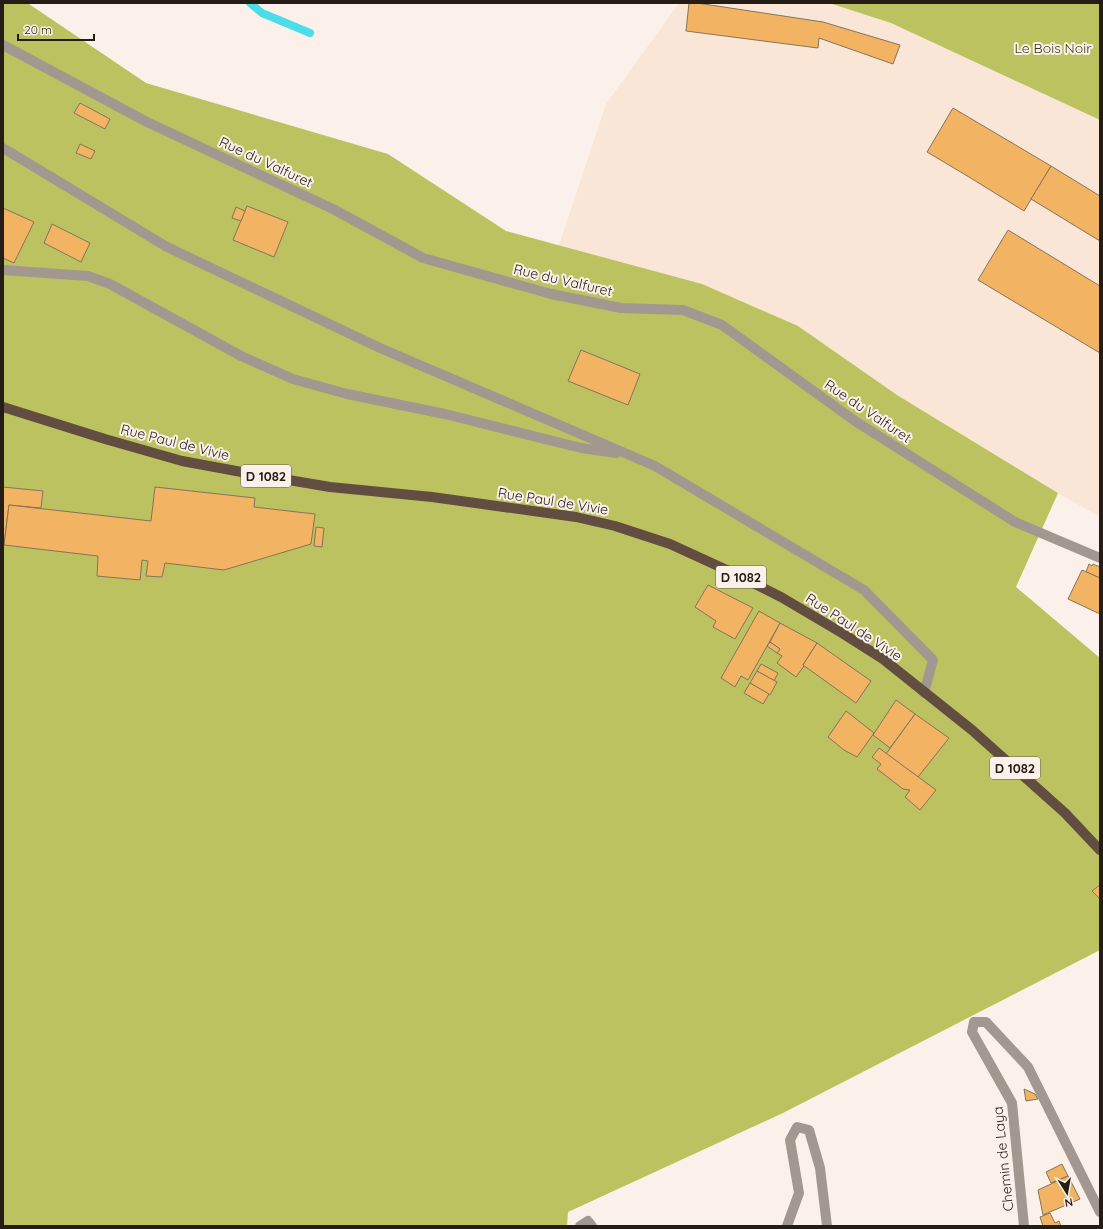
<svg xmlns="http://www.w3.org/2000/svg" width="1103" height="1229" viewBox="0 0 1103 1229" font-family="Quicksand,sans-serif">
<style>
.industrial{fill:#f9e6d6}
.forest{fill:#bdc260}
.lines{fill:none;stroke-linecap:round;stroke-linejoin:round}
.stream{stroke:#4bdee8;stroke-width:8}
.building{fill:#f2b362;stroke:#85735e}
.service{stroke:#a39890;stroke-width:10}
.minor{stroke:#a39890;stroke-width:10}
.primary{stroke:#614e41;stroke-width:10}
.labels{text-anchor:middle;stroke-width:4;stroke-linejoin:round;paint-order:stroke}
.shield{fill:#fcf1ea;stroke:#665c56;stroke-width:1}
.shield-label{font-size:13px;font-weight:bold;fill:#261c16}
.park-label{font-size:14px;fill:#3a3c13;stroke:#fcf1ea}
.street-label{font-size:14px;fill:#261c16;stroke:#fcf1ea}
</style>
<rect width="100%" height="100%" fill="#fcf1ea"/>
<polygon class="industrial" points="679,3 829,3 891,23 1100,120 1100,517 1058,493 897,395 798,326 559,245 606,104"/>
<g class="forest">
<polygon points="3,3 29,3 29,4 146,83 388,154 506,231 702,284 798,326 897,395 1058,493 1016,587 1100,658 1100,950 783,1113 568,1212 567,1226 3,1226"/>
<polygon points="829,3 1100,3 1100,120 891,23"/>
</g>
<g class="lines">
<polyline class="stream" points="250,3 262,13 310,33"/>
</g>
<g class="building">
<polygon points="689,3 697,3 823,22 900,45 893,64 819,38 818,48 686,31"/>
<polygon points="80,103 110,119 105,129 74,113"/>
<polygon points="953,108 1051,166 1024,211 969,177 927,152"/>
<polygon points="80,144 95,151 91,159 76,153"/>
<polygon points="1051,166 1100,196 1100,241 1031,199"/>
<polygon points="247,206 288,222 274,257 233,240"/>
<polygon points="236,207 245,211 241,221 232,218"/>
<polygon points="3,208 34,222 14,263 3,258"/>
<polygon points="52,224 90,243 81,262 44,243"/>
<polygon points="1008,230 1100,286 1100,353 978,280"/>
<polygon points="581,350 640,374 628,405 568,381"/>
<polygon points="3,487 43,491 41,508 9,505 4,545 3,545"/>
<polygon points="155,487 255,498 254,507 315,514 311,544 224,570 165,563 162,577 146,576 148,561 142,560 140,580 97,576 98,556 4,545 9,505 151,521"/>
<polygon points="316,527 324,528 322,547 314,546"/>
<polygon points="1089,564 1092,566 1093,564 1100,567 1100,578 1086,572"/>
<polygon points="1082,570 1100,578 1100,614 1068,599"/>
<polygon points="708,585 753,608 735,639 713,627 716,621 695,607"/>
<polygon points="759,611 780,623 748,680 741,676 735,687 721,678"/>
<polygon points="780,623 817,643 803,665 804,666 796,677 777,663 782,656 777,653 780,649 770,642"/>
<polygon points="770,642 780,649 777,653 767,646"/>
<polygon points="817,643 871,681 856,703 803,665"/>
<polygon points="761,664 778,673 774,681 757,671"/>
<polygon points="757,671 777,682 770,695 750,683"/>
<polygon points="750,683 769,694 763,704 744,693"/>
<polygon points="896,700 915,714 890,748 873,735"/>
<polygon points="846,711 874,733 857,757 844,750 828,737"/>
<polygon points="915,714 949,738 918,777 886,754"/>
<polygon points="879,748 936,790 920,810 905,797 910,790 903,789 877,769 881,764 872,757"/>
<polygon points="1100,885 1100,899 1092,891"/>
<polygon points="1024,1089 1035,1094 1038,1099 1026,1101"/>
<polygon points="1062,1164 1068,1176 1051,1183 1046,1172"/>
<polygon points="1068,1176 1080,1199 1043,1215 1038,1190"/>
<polygon points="1050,1213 1055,1223 1059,1221 1061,1226 1043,1226 1040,1217"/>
</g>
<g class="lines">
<g class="service">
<polyline points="3,148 167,247 380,348 655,466 864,590 933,660 924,693"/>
<polyline points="3,270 88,276 110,284 241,356 293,379 347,394 445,414 581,448 616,453"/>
</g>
<g class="minor">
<polyline points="3,45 147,122 333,209 423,258 551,294 621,308 683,310 722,325 855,421 1015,522 1100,558"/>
<polyline points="580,1226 588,1221 592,1226"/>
<polyline points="787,1226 799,1193 790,1140 797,1127 809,1130 820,1168 827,1226"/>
<polyline points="1024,1226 1012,1103 972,1032 974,1022 986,1022 1028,1067 1100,1212"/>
</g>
<polyline class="primary" points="3,407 105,439 182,461 247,473 330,487 432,497 576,517 615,526 670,544 729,571 781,597 842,633 883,659 972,730 1065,813 1100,850"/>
</g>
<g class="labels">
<g class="shield">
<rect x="241" y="465" width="50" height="22" rx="3"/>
<rect x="716" y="566" width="50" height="22" rx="3"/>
<rect x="990" y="757" width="50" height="22" rx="3"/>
</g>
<g class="shield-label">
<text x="266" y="481">D 1082</text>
<text x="741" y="582">D 1082</text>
<text x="1015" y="773">D 1082</text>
</g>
<g class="park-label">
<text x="1053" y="53">Le Bois Noir</text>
</g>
<g class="street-label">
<text transform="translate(266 162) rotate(25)" y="5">Rue du Valfuret</text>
<text transform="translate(563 280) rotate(13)" y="5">Rue du Valfuret</text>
<text transform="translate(868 411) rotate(34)" y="5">Rue du Valfuret</text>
<text transform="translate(175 442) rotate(14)" y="5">Rue Paul de Vivie</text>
<text transform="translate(553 501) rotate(9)" y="5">Rue Paul de Vivie</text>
<text transform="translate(854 627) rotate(33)" y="5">Rue Paul de Vivie</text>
<text transform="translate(1003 1159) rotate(-96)" y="5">Chemin de Laya</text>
</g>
</g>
<rect width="1103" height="1229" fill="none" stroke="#261c16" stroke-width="8"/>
<g transform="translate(1067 1193) rotate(169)" stroke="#fcf1ea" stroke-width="3" paint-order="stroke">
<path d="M0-3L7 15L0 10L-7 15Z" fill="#261c16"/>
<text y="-6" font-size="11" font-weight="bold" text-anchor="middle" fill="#261c16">N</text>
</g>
<path d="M18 34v6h76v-6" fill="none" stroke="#261c16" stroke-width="2"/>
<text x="24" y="34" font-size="12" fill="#261c16" stroke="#fcf1ea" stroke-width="3" paint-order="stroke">20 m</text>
</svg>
